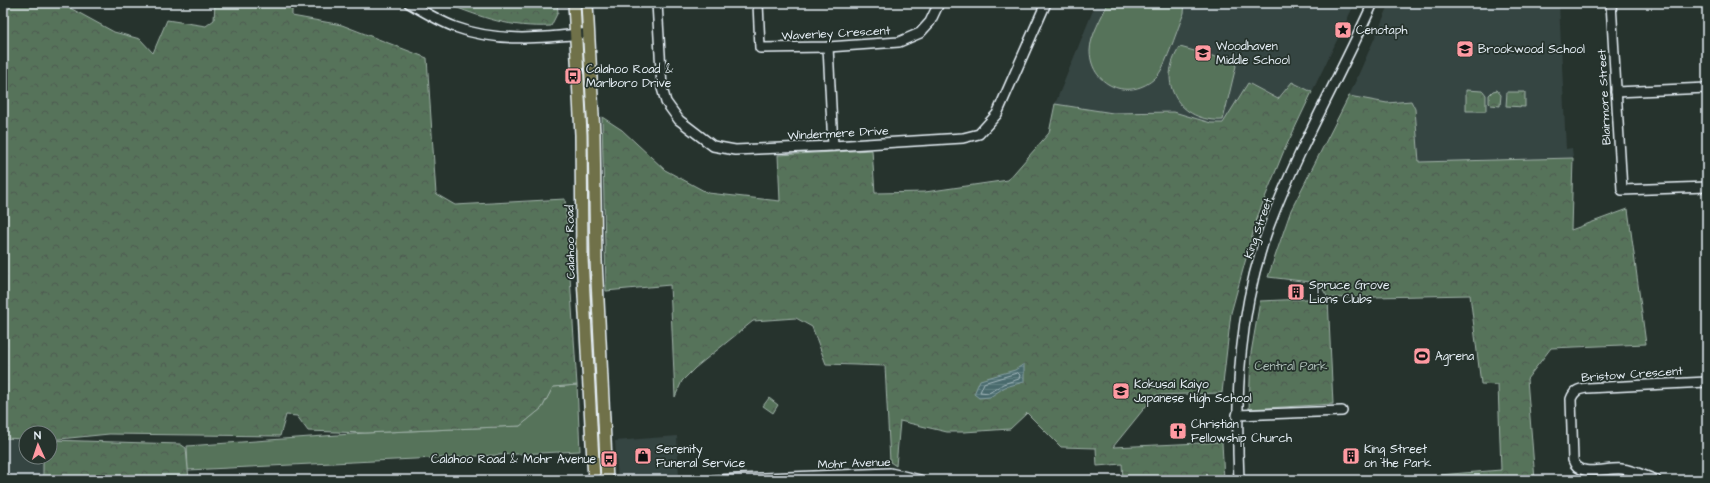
<svg xmlns="http://www.w3.org/2000/svg" width="1710" height="483" viewBox="0 0 1710 483" font-family="'Architects Daughter',sans-serif">
<style>
.built{fill:#364442}
.grass{fill:#57735a;stroke:#a0b2a9}
.forest{fill:url(#forest-crowns);stroke:#a0b2a9}
.water{fill:url(#water-rules);stroke:#88a1a5}
.lines{fill:none;stroke-linecap:round;stroke-linejoin:round}
.shore{stroke:#a8bbc0;stroke-width:1}
.minor-casing{stroke:#e8f1f8;stroke-width:12}
.major-casing{stroke:#e8f1f8;stroke-width:14}
.minor{stroke:#26332d;stroke-width:9}
.major{stroke:#6f714a;stroke-width:11}
.labels{text-anchor:middle;stroke-width:3.5;stroke-linejoin:round;paint-order:stroke}
.poi-label{font-size:12px;fill:#e8f1f8;stroke:#26332d;text-anchor:start}
.street-label{font-size:12px;fill:#e8f1f8;stroke:#26332d}
.park-label{font-size:12px;fill:#aebfb9;stroke:#26332d}
</style>
<defs>
<pattern id="forest-crowns" width="20" height="18" patternUnits="userSpaceOnUse"><rect width="20" height="18" fill="#57735a"/><path d="M2 6a3 3 0 1 1 6 0M12 15a3 3 0 1 1 6 0" fill="none" stroke="#4e5b51"/></pattern>
<pattern id="water-rules" width="6" height="5" patternUnits="userSpaceOnUse"><rect width="6" height="5" fill="#486b6d"/><path d="M0 2.5h6" fill="none" stroke="#628183"/></pattern>
</defs>
<rect width="100%" height="100%" fill="#26332d"/>
<filter id="ink" filterUnits="userSpaceOnUse"><feTurbulence type="fractalNoise" baseFrequency=".025" numOctaves="2"/><feDisplacementMap in="SourceGraphic" scale="8" xChannelSelector="R" yChannelSelector="G"/><feConvolveMatrix kernelMatrix="1 2 1 2 8 2 1 2 1" color-interpolation-filters="sRGB"/></filter>
<g filter="url(#ink)">
<g class="built">
<polygon points="1096,3 1355,3 1312,92 1292,82 1279,99 1248,83 1224,123 1211,123 1174,112 1113,113 1055,104"/>
<polygon points="1390,3 1559,3 1566,149 1572,148 1573,158 1419,162 1415,109 1411,101 1387,103 1349,96"/>
<polygon points="677,436 679,478 618,480 615,441"/>
<polygon points="3,438 26,439 26,457 43,457 43,480 3,480"/>
</g>
<g class="grass">
<path d="M1108 3H1185L1184 13C1178 27 1166 65 1158 75 1134 102 1091 89 1090 51 1090 36 1102 17 1108 3Z"/>
<path d="M1180 47 1234 62 1236 66 1223 120C1180 123 1155 83 1180 47Z"/>
<polygon points="577,385 580,451 188,470 187,446 365,433 520,426 542,408 553,387"/>
</g>
<g class="forest">
<polygon points="3,3 61,3 114,32 140,39 153,53 167,20 206,26 214,20 215,3 292,3 292,16 342,25 427,58 436,194 455,205 565,199 577,385 553,387 542,408 520,426 365,433 308,431 297,416 286,415 280,436 109,434 50,440 50,433 26,433 26,439 3,438"/>
<path d="M445 3H557L558 12 551 26C510 28 483 18 445 3Z"/>
<polygon points="1292,82 1312,92 1283,153 1258,215 1231,313 1222,393 1155,395 1113,447 1222,442 1224,480 1123,480 1122,464 1097,466 1096,448 1061,447 1027,413 1010,429 964,432 947,432 900,421 896,466 890,462 885,366 826,364 812,327 796,318 753,321 695,368 682,381 675,397 670,285 606,291 602,117 622,130 665,170 708,193 780,201 778,155 872,150 875,193 925,192 1008,180 1049,133 1055,104 1113,113 1174,112 1211,123 1223,123 1248,83 1278,99"/>
<polygon points="1466,90 1483,91 1486,95 1486,111 1466,111"/>
<polygon points="1497,90 1501,95 1500,106 1491,105 1489,103 1489,95 1493,91"/>
<polygon points="1507,92 1525,92 1525,107 1506,106"/>
<polygon points="1349,96 1387,103 1411,101 1415,109 1419,162 1573,158 1571,230 1628,209 1646,344 1551,348 1527,379 1535,480 1439,480 1439,475 1501,470 1498,385 1481,384 1470,295 1328,298 1333,404 1249,409 1251,353 1260,301 1328,298 1319,283 1268,277 1291,210"/>
<polygon points="769,398 778,405 773,413 763,406"/>
<polygon points="50,440 180,444 186,448 189,480 43,480 43,457 50,457"/>
</g>
<polygon class="water" points="1024,364 1024,382 1005,387 990,397 979,398 974,394 980,380 1015,370"/>
<g class="lines">
<polygon class="shore" points="1018,373 1020,375 1019,379 1003,384 989,393 980,392 984,383"/>
<g class="minor-casing">
<g id="minor">
<path d="M409 3C424 12 439 21 455 27 498 43 544 38 589 33"/>
<polyline points="657,3 662,88 666,102 679,120 713,146 735,150 833,146 963,138 979,134 997,114 1046,3"/>
<polyline points="758,3 760,48 828,47 899,42 920,33 930,22 939,3"/>
<polyline points="1611,3 1622,190 1707,187"/>
<polyline points="828,47 833,146"/>
<polyline points="1616,92 1707,88"/>
<polyline points="1237,415 1342,411"/>
<polyline points="716,480 890,473 920,480"/>
<path d="M1239 480C1235 394 1239 308 1269 226 1298 149 1339 78 1373 3"/>
<path d="M1656 480C1645 476 1633 470 1622 469 1607 467 1579 479 1573 460L1571 399C1574 391 1578 389 1587 388L1707 382"/>
</g>
</g>
<g class="major-casing">
<g id="major">
<polyline points="574,3 581,135 582,258 594,480"/>
<polyline points="587,3 594,134 596,260 607,480"/>
</g>
</g>
<use href="#minor" class="minor"/>
<use href="#major" class="major"/>
</g>
</g>
<defs>
<g id="sight-square" transform="scale(0.9)"><rect x="-9" y="-9" width="18" height="18" rx="4" fill="#ff9aa2" stroke="#26332d"/><path d="M0-6L1.8-2.2L6-1.7L2.9 1.2L3.7 5.4L0 3.3L-3.7 5.4L-2.9 1.2L-6-1.7L-1.8-2.2Z" fill="#111"/></g>
<g id="school-square" transform="scale(0.9)"><rect x="-9" y="-9" width="18" height="18" rx="4" fill="#ff9aa2" stroke="#26332d"/><path d="M0-5L7-2L0 1L-7-2ZM-4 1L0 2.5L4 1V4Q0 6-4 4Z" fill="#111"/></g>
<g id="bus-square" transform="scale(0.9)"><rect x="-9" y="-9" width="18" height="18" rx="4" fill="#ff9aa2" stroke="#26332d"/><path d="M-5-6H5V4H4V6H2V4H-2V6H-4V4H-5ZM-3.5-4V0h7V-4ZM-3.5 1.2v1.5H-2V1.2ZM2 1.2v1.5H3.5V1.2Z" fill="#111"/></g>
<g id="building-square" transform="scale(0.9)"><rect x="-9" y="-9" width="18" height="18" rx="4" fill="#ff9aa2" stroke="#26332d"/><path d="M-4-6H4V6H1V3H-1V6H-4ZM-2.5-4.3h1.7v1.8h-1.7ZM.8-4.3h1.7v1.8H.8ZM-2.5-1h1.7V.8h-1.7ZM.8-1h1.7V.8H.8Z" fill="#111"/></g>
<g id="stadium-square" transform="scale(0.9)"><rect x="-9" y="-9" width="18" height="18" rx="4" fill="#ff9aa2" stroke="#26332d"/><path d="M0-5a6.5 5 0 1 0 0 10a6.5 5 0 1 0 0-10ZM-3.5-1.8h7v3.6h-7Z" fill="#111"/></g>
<g id="church-square" transform="scale(0.9)"><rect x="-9" y="-9" width="18" height="18" rx="4" fill="#ff9aa2" stroke="#26332d"/><path d="M-1.2-6h2.4v3.5h3.3v2.4h-3.3V6h-2.4V-.1h-3.3v-2.4h3.3Z" fill="#111"/></g>
<g id="shop-square" transform="scale(0.9)"><rect x="-9" y="-9" width="18" height="18" rx="4" fill="#ff9aa2" stroke="#26332d"/><path d="M-5-2.5h2.3a2.7 3.5 0 0 1 5.4 0H5L5.5 6h-11ZM-1.5-2.5h3a1.5 2.3 0 0 0-3 0Z" fill="#111"/></g>
</defs>
<g fill-rule="evenodd">
<use href="#sight-square" x="1343" y="30"/>
<use href="#school-square" x="1465" y="49"/>
<use href="#school-square" x="1203" y="53"/>
<use href="#bus-square" x="573" y="76"/>
<use href="#building-square" x="1296" y="292"/>
<use href="#stadium-square" x="1422" y="356"/>
<use href="#school-square" x="1121" y="391"/>
<use href="#church-square" x="1178" y="431"/>
<use href="#shop-square" x="643" y="456"/>
<use href="#building-square" x="1351" y="456"/>
<use href="#bus-square" x="609" y="459"/>
</g>
<g class="labels">
<g class="poi-label">
<text x="1356" y="34">Cenotaph</text>
<text x="1216" y="50">Woodhaven<tspan x="1216" dy="14">Middle School</tspan></text>
<text x="1478" y="53">Brookwood School</text>
<text x="586" y="73">Calahoo Road &amp;<tspan x="586" dy="14">Marlboro Drive</tspan></text>
<text x="1309" y="289">Spruce Grove<tspan x="1309" dy="14">Lions Clubs</tspan></text>
<text x="1435" y="360">Agrena</text>
<text x="1134" y="388">Kokusai Kaiyo<tspan x="1134" dy="14">Japanese High School</tspan></text>
<text x="1191" y="428">Christian<tspan x="1191" dy="14">Fellowship Church</tspan></text>
<text x="656" y="453">Serenity<tspan x="656" dy="14">Funeral Service</tspan></text>
<text x="1364" y="453">King Street<tspan x="1364" dy="14">on the Park</tspan></text>
<text x="596" y="463" text-anchor="end">Calahoo Road &amp; Mohr Avenue</text>
</g>
<g class="street-label">
<text transform="translate(836 33) rotate(-3)" y="4">Waverley Crescent</text>
<text transform="translate(1604 97) rotate(-93)" y="4">Blairmore Street</text>
<text transform="translate(838 133) rotate(-3)" y="4">Windermere Drive</text>
<text transform="translate(1258 228) rotate(-71)" y="4">King Street</text>
<text transform="translate(570 242) rotate(-91)" y="4">Calahoo Road</text>
<text transform="translate(1632 374) rotate(-4)" y="4">Bristow Crescent</text>
<text transform="translate(854 463) rotate(-2)" y="4">Mohr Avenue</text>
</g>
<g class="park-label">
<text x="1291" y="370">Central Park</text>
</g>
</g>
<rect width="1710" height="483" fill="none" stroke="#26332d" stroke-width="16"/>
<rect x="8" y="8" width="1694" height="467" fill="none" stroke="#e8f1f8" stroke-width="1.5" filter="url(#ink)"/>
<g transform="translate(38 445) rotate(357)"><circle r="19" fill="#26332d" stroke="#747f7e"/>
<path d="M0-3L7 15L0 10L-7 15Z" fill="#ff9aa2"/>
<text y="-6" font-size="11" font-weight="bold" text-anchor="middle" fill="#e8f1f8">N</text>
</g>
</svg>
